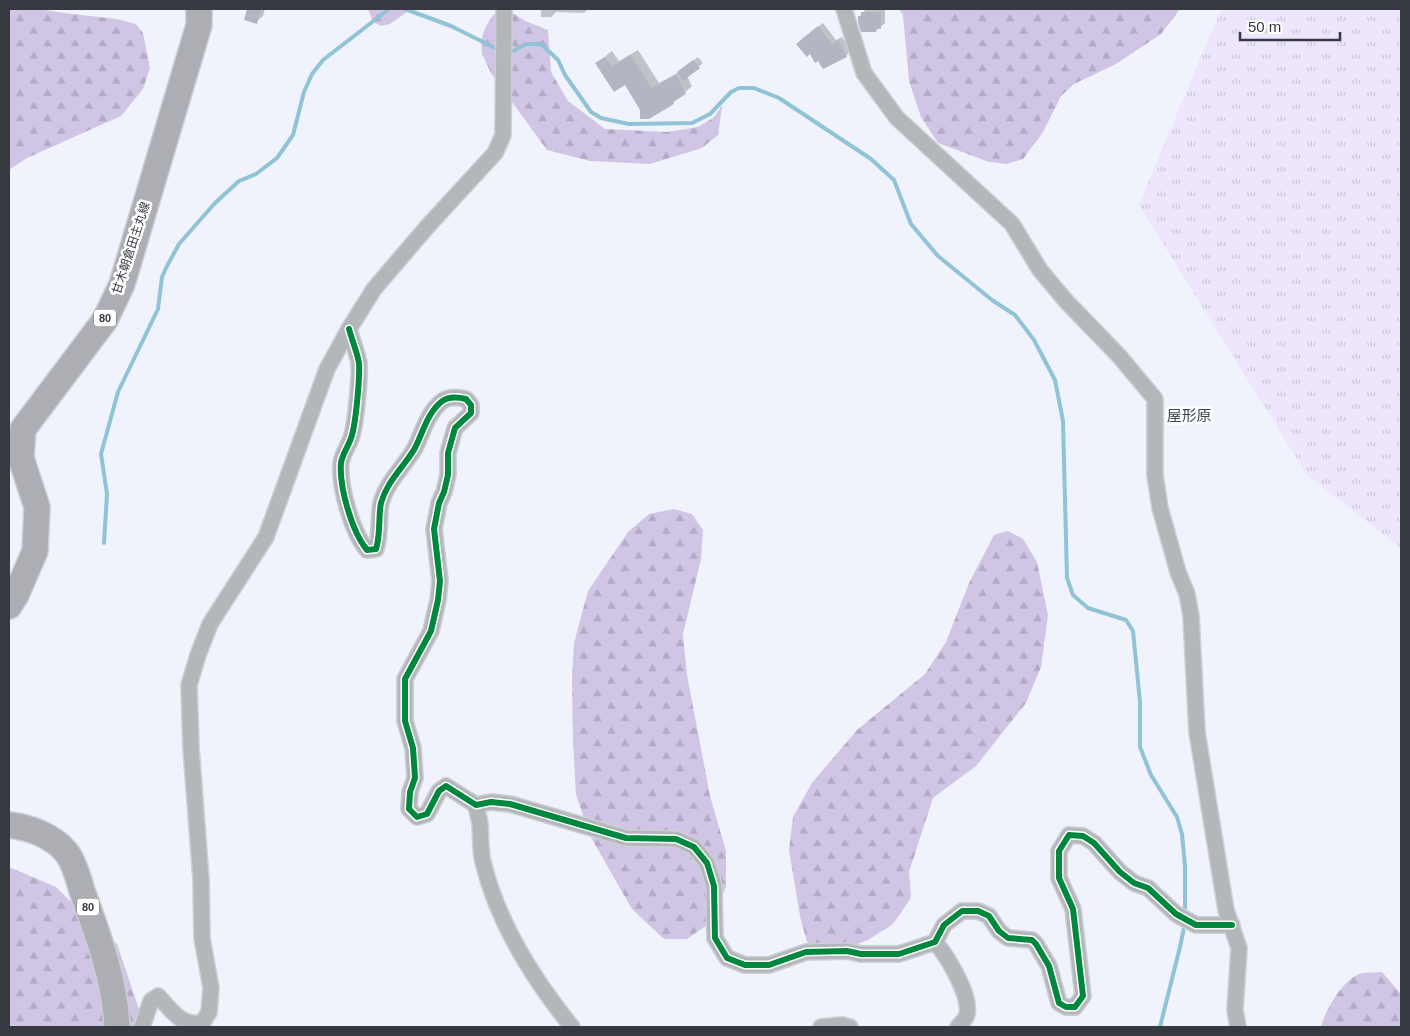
<svg xmlns="http://www.w3.org/2000/svg" width="1410" height="1036" viewBox="0 0 1410 1036" font-family="Arial,'Noto Sans JP',sans-serif">
<style>
.grass{fill:url(#grass-tufts)}
.forest{fill:url(#forest-firs)}
.shadow{fill:#0003}
.lines{fill:none;stroke-linecap:round;stroke-linejoin:round}
.stream{stroke:#91c3d6;stroke-width:4}
.building{fill:#b4b5c2}
.street-casing{stroke:#cccfd5;stroke-width:18}
.primary-casing{stroke:#cccfd5;stroke-width:28}
.street{stroke:#b4b7ba;stroke-width:15}
.primary{stroke:#acaeb3;stroke-width:25}
.cycleway-casing{stroke:#fff;stroke-width:9}
.cycleway{stroke:#00873e;stroke-width:6}
.labels{text-anchor:middle;stroke-width:5;stroke-linejoin:round;paint-order:stroke}
.shield{fill:#fff;stroke:#727479;stroke-width:1}
.shield-label{font-size:11px;font-weight:bold;fill:#363940}
.street-label{font-size:12px;fill:#363940;stroke:#fff}
.quarter-label{font-size:15px;fill:#414754;stroke:#fff}
</style>
<defs>
<pattern id="grass-tufts" width="24" height="20" patternUnits="userSpaceOnUse" patternTransform="scale(1.25)"><rect width="24" height="20" fill="#ede6fd"/><path d="M3 7l-1-3M5 7V3M7 7l1-3M15 17l-1-3M17 17v-4M19 17l1-3" fill="none" stroke="#ccc6da"/></pattern>
<pattern id="forest-firs" width="22" height="20" patternUnits="userSpaceOnUse" patternTransform="scale(1.25)"><rect width="22" height="20" fill="#d1c5e6"/><path d="M5 1l3.5 6h-7zM16 11l3.5 6h-7z" fill="#b4aac6"/></pattern>
</defs>
<rect width="100%" height="100%" fill="#f0f3fb"/>
<polygon class="grass" points="1221,9 1401,9 1401,548 1307,475 1139,205"/>
<g class="forest">
<polygon points="9,9 38,9 64,13 117,19 136,24 143,33 150,68 143,89 121,116 27,158 9,170"/>
<polygon points="368,9 411,9 390,24 381,26 373,22"/>
<polygon points="899,9 1180,9 1161,34 1116,64 1074,84 1061,96 1043,132 1023,159 1007,164 989,162 938,143 921,117 909,81 903,15"/>
<polygon points="508,10 525,21 548,30 551,72 568,101 605,129 667,132 698,127 713,118 722,106 718,135 702,148 650,164 590,161 547,150 491,73 482,54 481,40 486,26 493,15"/>
<polygon points="674,509 692,514 703,530 701,559 683,634 687,675 710,796 726,851 726,887 710,923 687,939 664,939 632,909 589,834 576,794 573,741 572,680 574,643 588,591 628,532 649,514"/>
<polygon points="1008,531 1023,539 1037,562 1048,615 1041,667 1026,703 976,766 933,798 909,872 911,898 893,924 868,940 843,949 819,951 807,942 800,916 789,850 793,817 812,783 857,730 925,674 946,642 969,583 994,535"/>
<polygon points="9,867 56,887 86,917 117,944 145,1027 9,1027"/>
<path d="M1382 972 1401 994V1027H1321C1324 1012 1343 980 1359 974 1365 972 1375 973 1382 972Z"/>
</g>
<g class="shadow">
<polygon points="248,9 265,9 263,16 256,22 246,19"/>
<polygon points="536,9 588,9 584,13 556,12 551,17 541,17 541,9"/>
<polygon points="866,9 885,9 885,23 876,31 859,17"/>
<polygon points="823,23 836,40 842,37 850,51 846,56 802,39"/>
<polygon points="638,50 659,83 681,71 698,57 703,63 687,76 692,86 673,103 641,110 625,83 597,63 612,51 619,61"/>
</g>
<g class="lines">
<g class="stream">
<polyline points="405,9 451,26 499,50"/>
<polyline points="508,51 513,51 526,44 541,44 558,60 565,75 591,112 601,118 629,124 692,123 710,114 731,92 739,88 754,88 779,98 871,159 894,180 911,224 938,256 992,300 1015,315 1034,340 1055,380 1063,421 1067,578 1073,595 1088,608 1126,620 1133,631 1140,702 1140,747 1151,775 1177,817 1182,834 1185,866 1185,916"/>
<polyline points="104,543 107,494 101,454 118,392 158,309 162,277 166,268 179,244 215,203 239,181 256,174 277,158 293,135 304,92 312,74 323,60 389,9"/>
<polyline points="1160,1027 1180,947 1185,923"/>
</g>
</g>
<g class="building">
<polygon points="247,9 261,9 257,24 244,20"/>
<polygon points="861,12 881,12 881,29 876,28 876,32 861,32 858,21 858,16 861,16"/>
<polygon points="818,26 832,44 838,40 847,57 823,69 818,61 815,63 810,54 807,57 796,44"/>
<polygon points="630,55 652,88 676,75 686,94 673,102 674,104 649,119 640,119 640,110 625,85 614,92 595,63 605,57 612,67"/>
<polygon points="693,60 700,68 683,81 677,72"/>
</g>
<g class="lines">
<g class="street-casing">
<g id="street">
<polyline points="844,9 864,73 897,118 1012,224 1040,270 1066,301 1120,357 1155,399 1155,475 1160,508 1178,572 1187,594 1191,616 1197,732 1226,910 1239,948 1235,1010 1238,1027"/>
<path d="M349 329C352 340 357 352 359 363 360 377 356 421 352 435 350 444 342 454 341 463 339 487 352 532 367 550L376 549C381 533 378 518 381 503 387 481 404 467 415 448 423 432 427 414 441 402 448 396 458 397 466 399L471 405V413L455 428 448 453V475L444 492 439 503 434 529 440 581 438 600 431 631 405 679V721L413 748 415 778 410 792 409 809 417 817 427 814 439 791 446 786 476 805 491 802 510 804 626 838 676 839 694 847 707 863 714 886 715 938 727 958 745 965H769L806 952 847 951 861 954H899L935 942 944 925 962 911H978L989 916 999 931 1008 938 1032 940 1036 944 1049 966 1059 1003 1066 1007H1075L1083 996 1073 909 1059 878V851L1069 835 1083 836 1094 843 1120 872 1134 883 1148 888 1176 914 1196 925H1232"/>
<path d="M476 805C477 811 479 818 480 824 481 836 480 850 483 862 498 924 533 979 572 1027"/>
<path d="M935 942C947 956 971 995 967 1014 966 1019 961 1023 958 1027"/>
<path d="M142 1027 151 1001 158 996C172 1010 181 1028 203 1022L209 1012 211 988 202 938 201 879 191 748 189 685 198 655 210 624 266 537 327 369 349 329 374 289 427 227 495 153 503 135 504 9"/>
<polyline points="821,1027 842,1025 850,1027"/>
</g>
</g>
<g class="primary-casing">
<g id="primary">
<polyline points="9,606 16,595 35,551 37,507 21,458 23,429 105,320 122,284 199,25 199,9"/>
<path d="M9 825C29 827 53 836 66 852 73 860 79 880 82 891 98 935 115 980 117 1027"/>
</g>
</g>
<use href="#street" class="street"/>
<use href="#primary" class="primary"/>
<g class="cycleway-casing">
<path id="cycleway" d="M349 329C352 340 357 352 359 363 360 377 356 421 352 435 350 444 342 454 341 463 339 487 352 532 367 550L376 549C381 533 378 518 381 503 387 481 404 467 415 448 423 432 427 414 441 402 448 396 458 397 466 399L471 405V413L455 428 448 453V475L444 492 439 503 434 529 440 581 438 600 431 631 405 679V721L413 748 415 778 410 792 409 809 417 817 427 814 439 791 446 786 476 805 491 802 510 804 626 838 676 839 694 847 707 863 714 886 715 938 727 958 745 965H769L806 952 847 951 861 954H899L935 942 944 925 962 911H978L989 916 999 931 1008 938 1032 940 1036 944 1049 966 1059 1003 1066 1007H1075L1083 996 1073 909 1059 878V851L1069 835 1083 836 1094 843 1120 872 1134 883 1148 888 1176 914 1196 925H1232"/>
</g>
<use href="#cycleway" class="cycleway"/>
</g>
<g class="labels">
<g class="shield">
<rect x="94" y="309.5" width="22" height="17" rx="4"/>
<rect x="77" y="898.5" width="22" height="17" rx="4"/>
</g>
<g class="shield-label">
<text x="105" y="322">80</text>
<text x="88" y="911">80</text>
</g>
<g class="street-label">
<text transform="translate(131 248) rotate(-72)" y="4">甘木朝倉田主丸線</text>
</g>
<g class="quarter-label">
<text x="1189" y="421">屋形原</text>
</g>
</g>
<rect width="1410" height="1036" fill="none" stroke="#363940" stroke-width="20"/>
<path d="M1240 32v8h100v-8" fill="none" stroke="#363940" stroke-width="2.5"/>
<text x="1248" y="32" font-size="15" fill="#363940" stroke="#ffffff" stroke-width="4" paint-order="stroke">50 m</text>
</svg>
